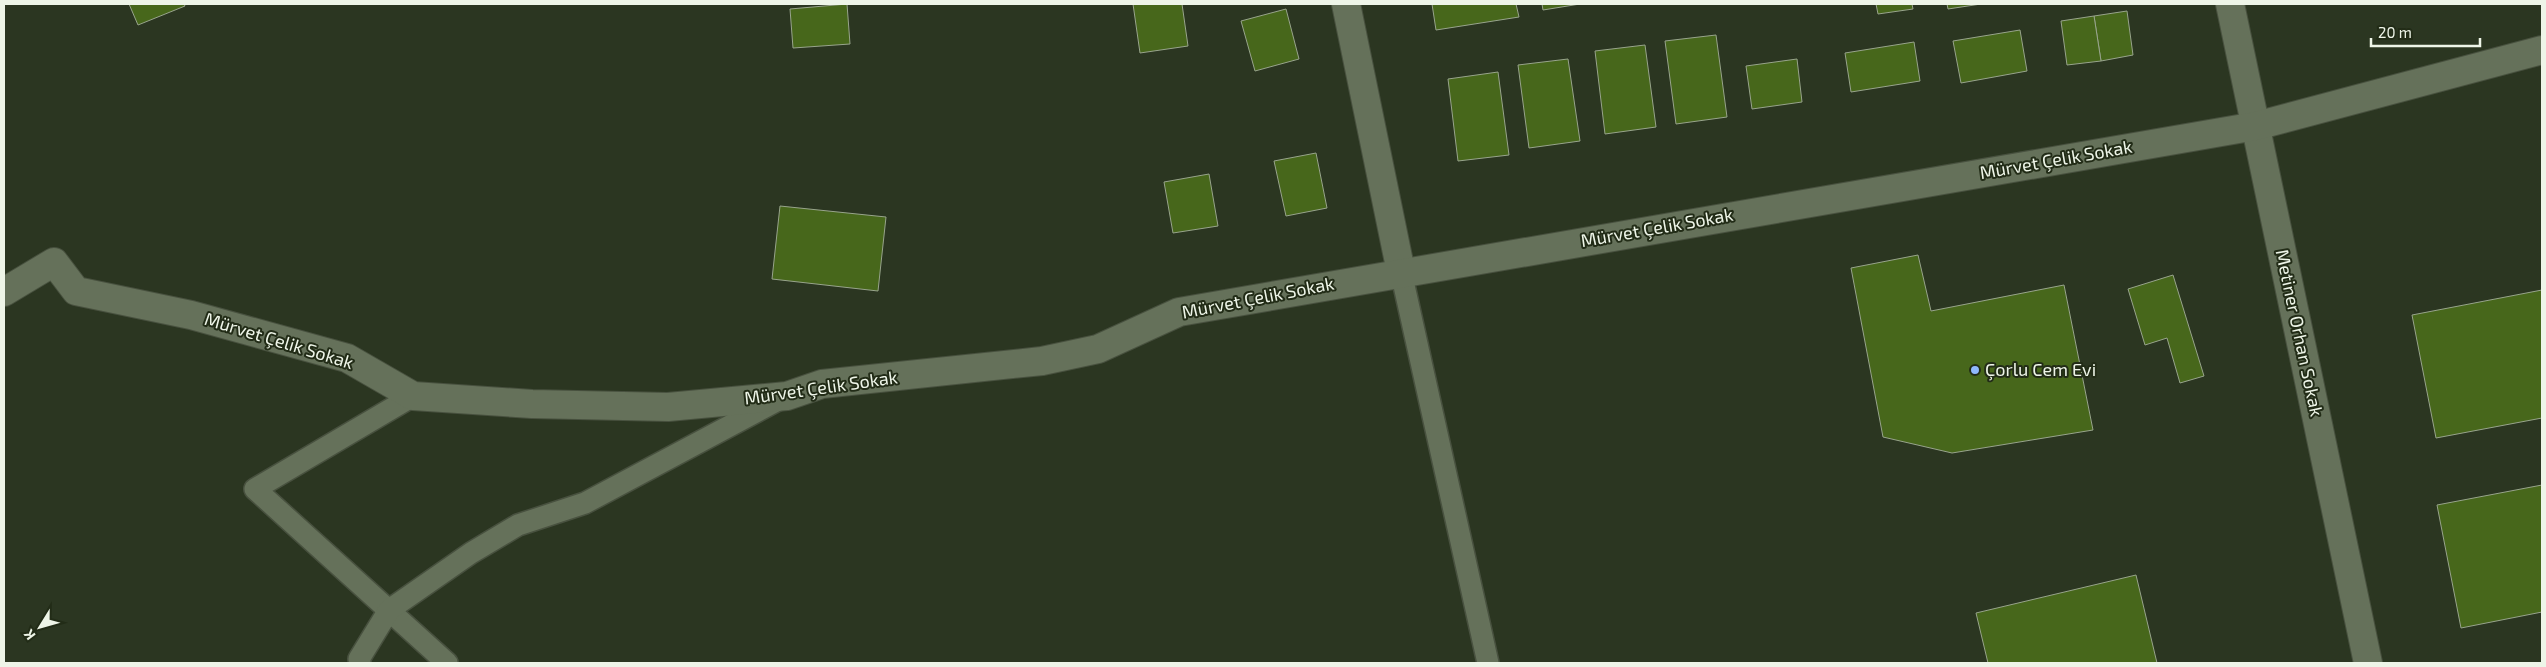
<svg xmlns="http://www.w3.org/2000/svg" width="2546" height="667" viewBox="0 0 2546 667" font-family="'Exo 2',sans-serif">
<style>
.building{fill:#47671b;stroke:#98a48c}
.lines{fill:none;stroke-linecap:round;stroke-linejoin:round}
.lane-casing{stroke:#48513f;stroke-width:24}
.street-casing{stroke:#48513f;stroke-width:30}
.lane{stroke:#65715a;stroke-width:21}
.street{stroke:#65715a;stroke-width:28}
.poi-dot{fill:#8fb8fd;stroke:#222c17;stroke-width:2}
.labels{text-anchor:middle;stroke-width:4;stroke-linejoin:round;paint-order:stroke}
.street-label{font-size:18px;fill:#eef5e8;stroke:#222c17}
.poi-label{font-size:18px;fill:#eef5e8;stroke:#222c17;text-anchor:start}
</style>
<rect width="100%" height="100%" fill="#2b3621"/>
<g class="building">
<polygon points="129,4 184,4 185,6 138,25"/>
<polygon points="847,4 850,44 793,48 790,9"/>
<polygon points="1133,4 1182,4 1188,46 1140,53"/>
<polygon points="1432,4 1516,4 1519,17 1436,30"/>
<polygon points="1542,4 1580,4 1543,10"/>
<polygon points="1876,4 1912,4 1913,9 1878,14"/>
<polygon points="1947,4 1981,4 1948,9"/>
<polygon points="1286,9 1299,59 1255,71 1241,21"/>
<polygon points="2127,11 2133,55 2101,61 2094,16"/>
<polygon points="2094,16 2101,61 2067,65 2061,21"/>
<polygon points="2020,30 2027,71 1961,83 1953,41"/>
<polygon points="1716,35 1727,117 1676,124 1665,41"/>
<polygon points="1914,42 1920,81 1851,92 1845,53"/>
<polygon points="1645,45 1656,127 1605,134 1595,51"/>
<polygon points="1568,59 1580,141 1529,148 1518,65"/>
<polygon points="1797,59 1802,102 1752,109 1746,66"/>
<polygon points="1498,72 1509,155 1458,161 1448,79"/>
<polygon points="1316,153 1327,208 1286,216 1274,161"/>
<polygon points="1209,174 1218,226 1173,233 1164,182"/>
<polygon points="780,206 886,217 878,291 772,279"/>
<polygon points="1918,255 1931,311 2064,285 2093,430 1952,453 1883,437 1851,268"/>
<polygon points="2173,275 2204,376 2180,383 2167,338 2145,345 2128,289"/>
<polygon points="2542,290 2542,418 2436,438 2412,315"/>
<polygon points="2542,485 2542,612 2461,628 2437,505"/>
<polygon points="2136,575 2157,663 1988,663 1976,613"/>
</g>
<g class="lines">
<g class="lane-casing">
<g id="lane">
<polyline points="1401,272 1488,663"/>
<polyline points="413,396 255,489 447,663"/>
<polyline points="360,663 359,659 389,610 471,553 518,525 585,503 780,399"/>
</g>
</g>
<g class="street-casing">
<g id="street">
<polyline points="1346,4 1401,272"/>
<polyline points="2230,4 2368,663"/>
<polyline points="4,292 54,262 76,291 191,315 347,358 413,396 532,404 668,407 787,396 822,384 1042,361 1098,349 1179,312 2256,126 2542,50"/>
</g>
</g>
<use href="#lane" class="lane"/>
<use href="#street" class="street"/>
</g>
<circle class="poi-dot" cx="1975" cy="370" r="5"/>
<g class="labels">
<g class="street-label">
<text transform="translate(2056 160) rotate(-10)" y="6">Mürvet Çelik Sokak</text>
<text transform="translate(1657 228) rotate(-10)" y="6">Mürvet Çelik Sokak</text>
<text transform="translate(1258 298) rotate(-11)" y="6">Mürvet Çelik Sokak</text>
<text transform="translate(2299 333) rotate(78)" y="6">Metiner Orhan Sokak</text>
<text transform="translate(279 341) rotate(17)" y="6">Mürvet Çelik Sokak</text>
<text transform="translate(821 388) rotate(-8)" y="6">Mürvet Çelik Sokak</text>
</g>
<g class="poi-label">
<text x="1985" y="376">Çorlu Cem Evi</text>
</g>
</g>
<rect width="2546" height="667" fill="none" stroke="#eef5e8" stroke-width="10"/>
<g transform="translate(40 627) rotate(233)" stroke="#222c17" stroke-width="4" paint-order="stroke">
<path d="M0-4L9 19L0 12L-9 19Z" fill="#eef5e8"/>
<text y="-8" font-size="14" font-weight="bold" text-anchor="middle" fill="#eef5e8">K</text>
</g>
<path d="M2371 38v8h109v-8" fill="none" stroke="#eef5e8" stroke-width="2.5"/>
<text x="2378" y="38" font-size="15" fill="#eef5e8" stroke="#222c17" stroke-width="4" paint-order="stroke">20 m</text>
</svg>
